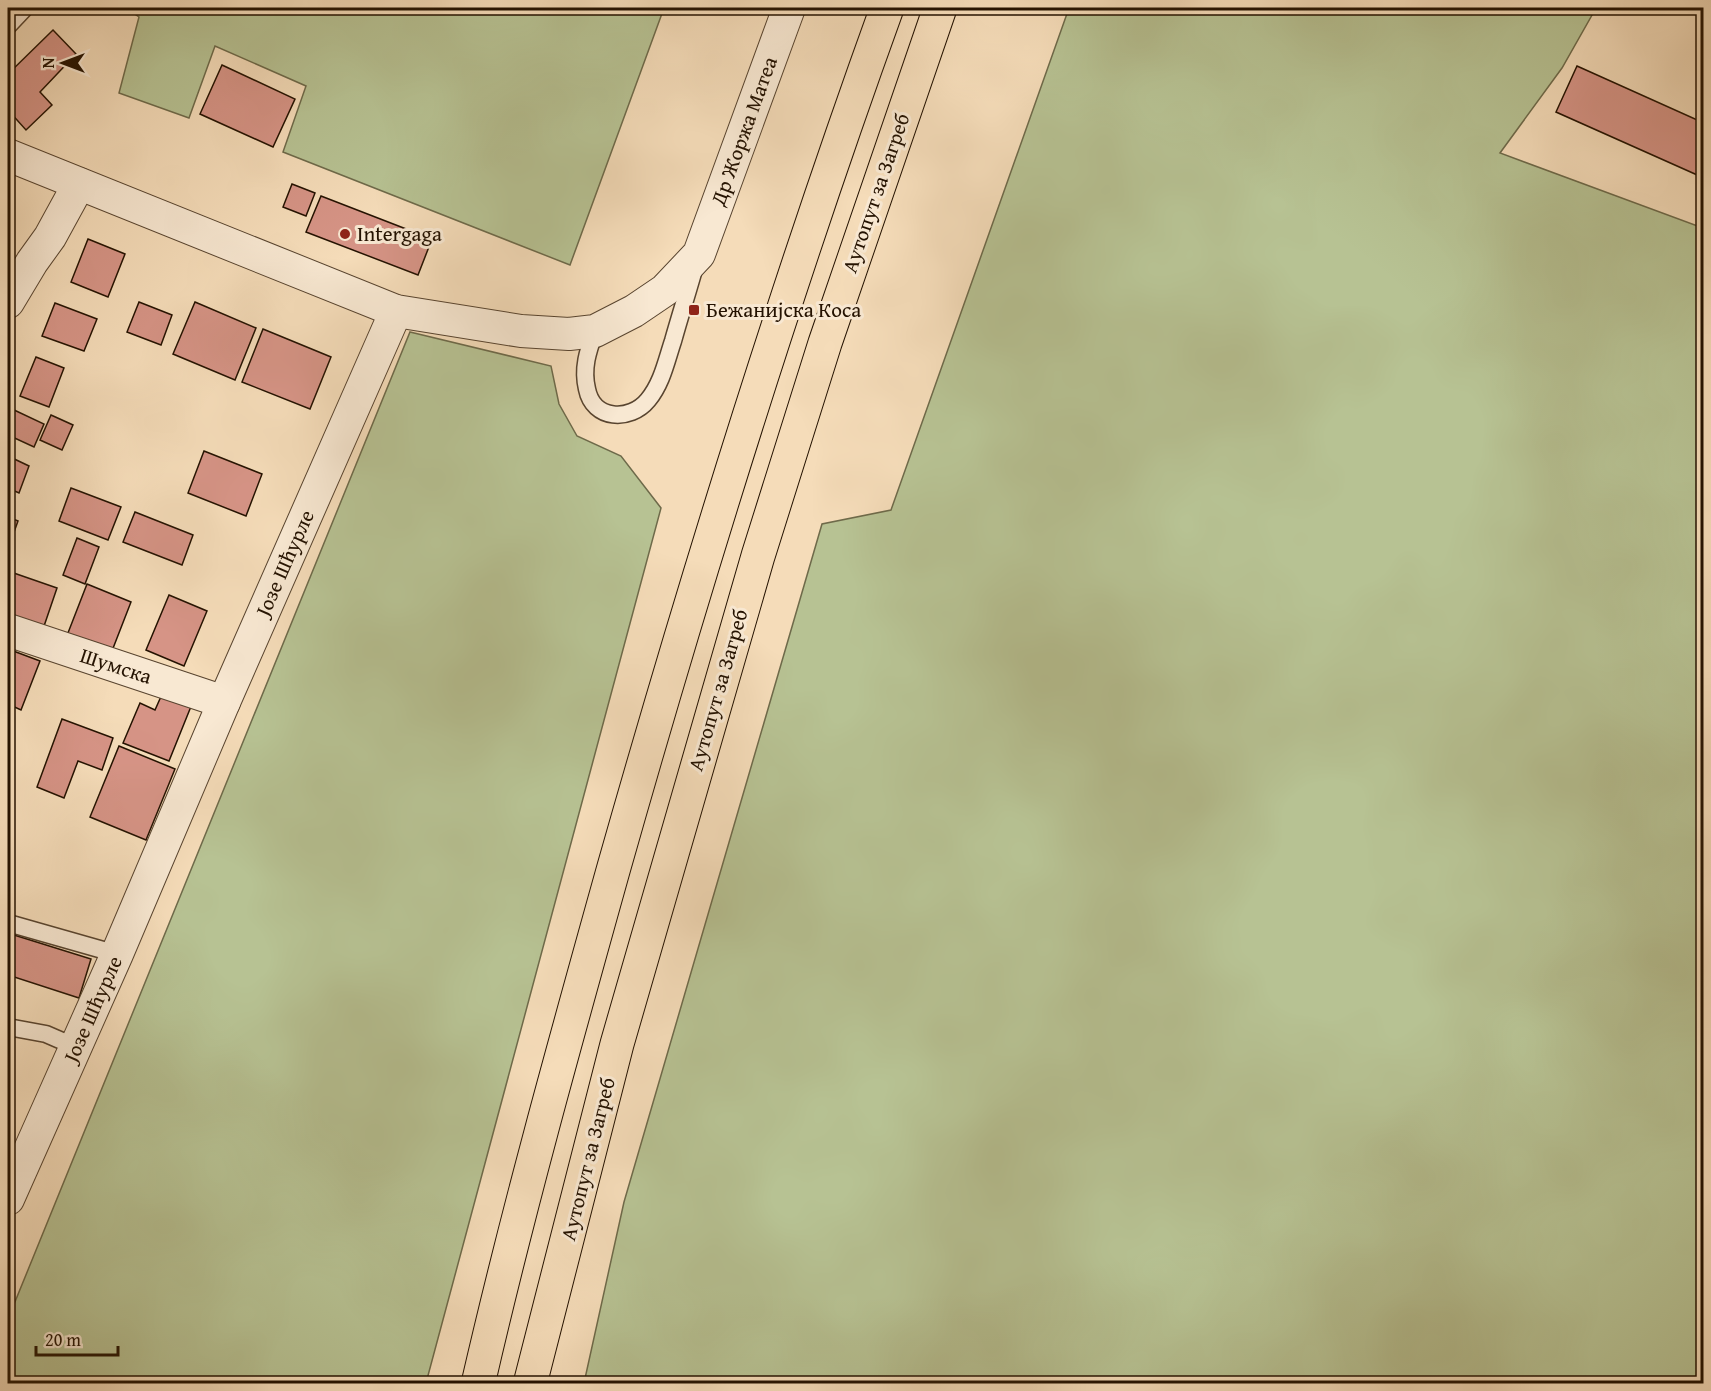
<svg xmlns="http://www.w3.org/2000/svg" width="1711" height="1391" viewBox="0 0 1711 1391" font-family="'Gentium Book Plus',serif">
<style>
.green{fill:#b7c293;stroke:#6e6a4a;stroke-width:1.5}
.building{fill:#d69486;stroke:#241201;stroke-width:1.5}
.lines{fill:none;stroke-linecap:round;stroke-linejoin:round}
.service-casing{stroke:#58442f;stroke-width:19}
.minor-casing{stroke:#58442f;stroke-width:34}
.trunk-casing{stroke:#241201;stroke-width:35}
.service{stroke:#f8e8d2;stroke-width:16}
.minor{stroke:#f8e8d2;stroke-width:32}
.trunk{stroke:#f5dcb9;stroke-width:33}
.poi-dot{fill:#8f2418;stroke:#f8e8d2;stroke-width:2}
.labels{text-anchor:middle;stroke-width:6;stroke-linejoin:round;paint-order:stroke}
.street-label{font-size:21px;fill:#241201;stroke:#f8e8d2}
.poi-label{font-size:21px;fill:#241201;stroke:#f8e8d2;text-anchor:start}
</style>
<rect width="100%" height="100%" fill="#f5dcb9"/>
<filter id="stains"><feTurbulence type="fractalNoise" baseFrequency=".00333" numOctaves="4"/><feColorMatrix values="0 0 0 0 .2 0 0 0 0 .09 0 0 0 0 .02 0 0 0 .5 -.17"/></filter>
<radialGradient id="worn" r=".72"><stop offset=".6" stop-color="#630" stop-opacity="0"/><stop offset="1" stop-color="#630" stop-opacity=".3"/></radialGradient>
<g class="green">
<polygon points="126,8 664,8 570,265 283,152 306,86 215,46 189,118 119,93 139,17"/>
<polygon points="1069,8 1596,8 1562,68 1500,153 1703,228 1703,1383 584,1383 624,1202 822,524 891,510"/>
<polygon points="410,332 551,366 559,404 577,436 621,456 661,508 426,1383 8,1383 8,1319"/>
</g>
<g class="building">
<polygon points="53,30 76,54 40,92 52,105 26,130 8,110 8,74"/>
<polygon points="222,65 295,99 273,147 200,114"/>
<polygon points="1577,66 1704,123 1704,178 1556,112"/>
<polygon points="292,184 315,193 306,216 283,207"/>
<polygon points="321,196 432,239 418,275 306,232"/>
<polygon points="88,239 125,254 108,297 71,282"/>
<polygon points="139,302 172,315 161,345 127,332"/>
<polygon points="195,302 256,328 235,380 173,354"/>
<polygon points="55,303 97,319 84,351 42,336"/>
<polygon points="263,329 331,357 310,409 242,382"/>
<polygon points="36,357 64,368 49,407 20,396"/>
<polygon points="12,409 44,424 34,447 8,435 8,419"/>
<polygon points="51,415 73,425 62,450 40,440"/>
<polygon points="204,451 262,474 246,516 188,493"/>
<polygon points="8,456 29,466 19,493 8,488"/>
<polygon points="71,488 121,507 108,540 59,521"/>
<polygon points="135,512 193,535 182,565 123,542"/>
<polygon points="8,517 18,521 8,549"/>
<polygon points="77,538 99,547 85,584 63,575"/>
<polygon points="8,571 57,588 42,632 8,620"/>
<polygon points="87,584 131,602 110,656 66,638"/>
<polygon points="169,595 207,611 184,666 146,650"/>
<polygon points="8,649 40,661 21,710 8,704"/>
<polygon points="163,692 192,704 169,761 123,743 140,703 155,710"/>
<polygon points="62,719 113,738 102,770 78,761 64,798 37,787"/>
<polygon points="119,746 175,769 146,840 90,817"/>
<polygon points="14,935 91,959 79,998 8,975 8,954"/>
</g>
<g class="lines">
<g class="service-casing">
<g id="service">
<polyline points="8,26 25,8"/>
<path d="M595 331C588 351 582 368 587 389 593 420 630 422 648 400 662 383 666 362 673 341 680 316 688 291 695 266"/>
<polyline points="8,923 117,954"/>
<polyline points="8,1027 46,1034 76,1047"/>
</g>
</g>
<g class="minor-casing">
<g id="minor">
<polyline points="8,155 396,311 521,331 569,334 595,331 634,311 665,290 699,254 789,8"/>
<polyline points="8,302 32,262 50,237 79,184"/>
<polyline points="8,630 224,702"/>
<polyline points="8,1199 117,954 224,702 396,311"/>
</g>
</g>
<g class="trunk-casing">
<g id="trunk">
<path d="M478 1384C518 1210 566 1039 614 867 696 578 785 290 887 8"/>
<polyline points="530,1384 617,1044 758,556 825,343 940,8"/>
</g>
</g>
<use href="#service" class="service"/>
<use href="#minor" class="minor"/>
<use href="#trunk" class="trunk"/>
</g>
<g class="poi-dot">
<circle cx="345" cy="234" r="6"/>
<rect x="688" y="304" width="12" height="12" rx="3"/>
</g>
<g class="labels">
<g class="street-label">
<text transform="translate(744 131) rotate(-70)" y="7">Др Жоржа Матеа</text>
<text transform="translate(876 193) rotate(-71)" y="7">Аутопут за Загреб</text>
<text transform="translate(285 563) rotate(-66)" y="7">Јозе Шћурле</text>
<text transform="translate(116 666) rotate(18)" y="7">Шумска</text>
<text transform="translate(718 690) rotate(-74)" y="7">Аутопут за Загреб</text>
<text transform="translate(93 1009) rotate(-66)" y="7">Јозе Шћурле</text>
<text transform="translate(588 1159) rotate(-76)" y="7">Аутопут за Загреб</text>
</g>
<g class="poi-label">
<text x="357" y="241">Intergaga</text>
<text x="706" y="317">Бежанијска Коса</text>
</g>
</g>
<rect width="1711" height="1391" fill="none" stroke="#f5dcb9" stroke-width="30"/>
<rect x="9" y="9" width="1693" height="1373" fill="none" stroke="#241201" stroke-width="3"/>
<rect x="15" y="15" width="1681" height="1361" fill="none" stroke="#241201" stroke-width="1.5"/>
<g transform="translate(63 63) rotate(270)" stroke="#f8e8d2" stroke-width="4.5" paint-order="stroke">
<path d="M0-4.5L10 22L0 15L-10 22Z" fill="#241201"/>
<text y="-9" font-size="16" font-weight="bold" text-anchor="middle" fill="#241201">N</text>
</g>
<path d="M36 1346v9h82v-9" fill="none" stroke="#241201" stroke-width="3"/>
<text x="45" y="1346" font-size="18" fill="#241201" stroke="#f8e8d2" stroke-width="4.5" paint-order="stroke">20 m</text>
<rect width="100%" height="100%" filter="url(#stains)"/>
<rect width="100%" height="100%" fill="url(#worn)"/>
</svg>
